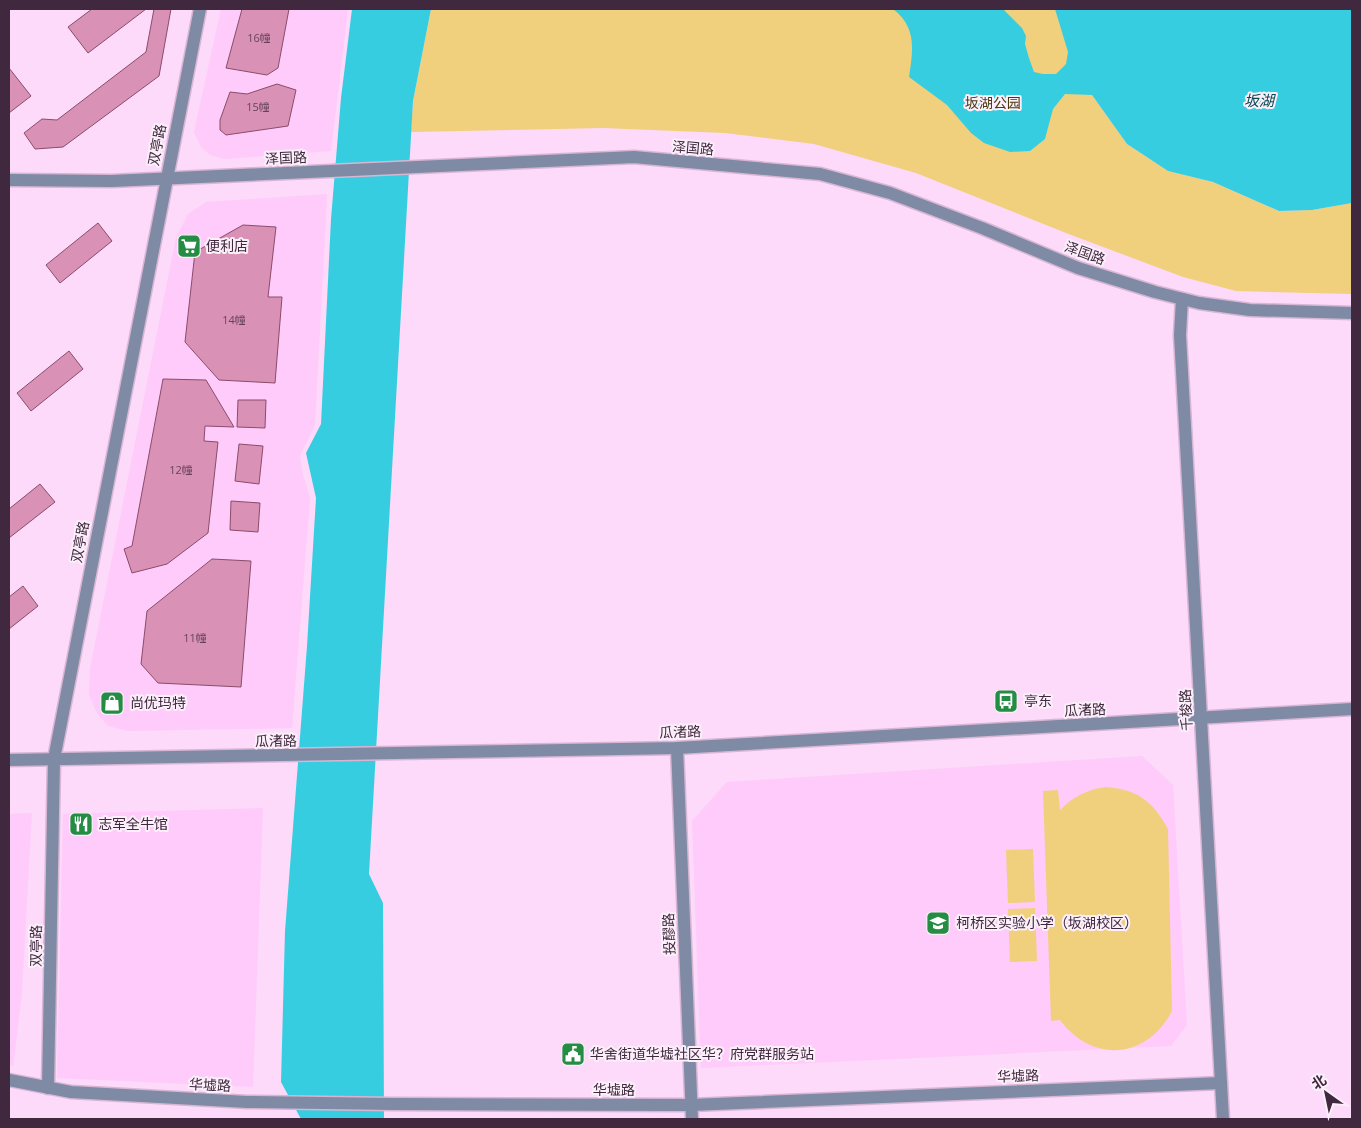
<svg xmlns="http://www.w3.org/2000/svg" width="1361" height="1128" viewBox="0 0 1361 1128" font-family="'Open Sans','Noto Sans SC',sans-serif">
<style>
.built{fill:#fecbfa}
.green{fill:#f0d07c}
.water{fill:#37cde1}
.building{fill:#d992b5;stroke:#8b4b6c}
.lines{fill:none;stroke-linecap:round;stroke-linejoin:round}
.minor-casing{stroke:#d7b6d4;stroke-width:15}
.minor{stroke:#7f8aa5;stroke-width:12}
.labels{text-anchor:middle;stroke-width:4;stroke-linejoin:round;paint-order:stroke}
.number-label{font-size:11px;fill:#66435c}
.park-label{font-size:14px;fill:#48390f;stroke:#fbeffa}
.street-label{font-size:14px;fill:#40293e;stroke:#fbeffa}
.poi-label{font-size:14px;fill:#40293e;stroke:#fbeffa;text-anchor:start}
.water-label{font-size:15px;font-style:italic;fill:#084952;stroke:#fbeffa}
</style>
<rect width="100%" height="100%" fill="#fdd9fa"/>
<g class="built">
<polygon points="221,9 348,9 331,151 225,159 210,155 201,147 194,132"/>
<polygon points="327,194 315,425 300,456 303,475 310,498 292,728 128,731 108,726 97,713 89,695 90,668 176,238 188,214 206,202"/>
<polygon points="1142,756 1173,785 1187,1025 1171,1046 701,1068 692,821 727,782"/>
<polygon points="263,808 253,1087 57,1078 63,814"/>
<polygon points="32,813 22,993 13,1066 9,1065 9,814"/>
</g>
<g class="green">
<polygon points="431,9 1058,9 1092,95 1127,144 1168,171 1213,182 1279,211 1312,210 1352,203 1352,294 1236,291 1183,277 1066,233 916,173 814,144 725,133 603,128 411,132 413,101"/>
<path d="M1105 787C1137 789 1153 801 1168 829L1172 1011C1147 1059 1093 1064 1060 1020L1051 1021 1043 791 1058 790 1060 810C1073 797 1086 790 1105 787Z"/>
<polygon points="1033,849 1035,902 1008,903 1006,850"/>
<polygon points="1035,908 1037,961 1010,962 1008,909"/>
</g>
<g class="water">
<polygon points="352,9 431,9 413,101 369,874 383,903 384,1119 301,1119 281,1082 285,931 307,646 316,498 306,453 321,424 331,219 341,98"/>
<path d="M893 9H1003L1022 28 1026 36 1025 44 1029 58 1034 72 1043 74H1056L1066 64 1068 52 1055 9H1352V203L1312 210 1279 211 1213 182 1168 171 1127 144 1092 95 1065 94 1053 109 1045 139 1030 151 1010 152 984 143 971 133 947 105 909 77C913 50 917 27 893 9Z"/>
</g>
<g class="building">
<polygon points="92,9 146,9 88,53 68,27"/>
<polygon points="154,9 171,9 159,76 63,147 35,149 24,133 42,119 57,120 146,52"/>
<polygon points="242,9 289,9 278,68 267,75 226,68"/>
<polygon points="9,68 31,96 9,113"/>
<polygon points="277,84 296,90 288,126 226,135 220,130 220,120 230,92 247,94"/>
<polygon points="98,223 112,241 60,283 46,265"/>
<polygon points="243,225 276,227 268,297 282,297 275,383 219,380 185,342 195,252"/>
<polygon points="69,351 83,369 31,411 17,393"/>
<polygon points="163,379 206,380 234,427 205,426 204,441 218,442 208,533 167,564 132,573 124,549 132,546"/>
<polygon points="238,400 266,400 265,428 237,427"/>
<polygon points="239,444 263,446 259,484 235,481"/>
<polygon points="40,484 55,502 9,538 9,509"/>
<polygon points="231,501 260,503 258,532 230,530"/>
<polygon points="212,559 251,561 241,687 158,683 141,664 147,611"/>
<polygon points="23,586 38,606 9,629 9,597"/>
</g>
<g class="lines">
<g class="minor-casing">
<g id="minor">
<polyline points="9,180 112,181 634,157 820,174 890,193 982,228 1078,268 1155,292 1199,303 1250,310 1352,313"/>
<polyline points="1182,299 1180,335 1223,1119"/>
<polyline points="677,748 692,1119"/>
<polyline points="9,760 677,748 1352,709"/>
<polyline points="9,1080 71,1092 247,1102 393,1104 691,1105 1221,1083"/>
<polyline points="48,1088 54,759 200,9"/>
</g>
</g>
<use href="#minor" class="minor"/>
</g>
<defs>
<g id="supermarket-square" transform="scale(1.25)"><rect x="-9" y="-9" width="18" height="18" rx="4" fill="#248c43" stroke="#fbeffa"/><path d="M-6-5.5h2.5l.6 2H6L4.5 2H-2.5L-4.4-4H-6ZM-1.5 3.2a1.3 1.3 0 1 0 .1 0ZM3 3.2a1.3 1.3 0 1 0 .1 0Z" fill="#fff"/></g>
<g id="bus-square" transform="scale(1.25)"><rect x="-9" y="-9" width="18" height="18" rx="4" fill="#248c43" stroke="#fbeffa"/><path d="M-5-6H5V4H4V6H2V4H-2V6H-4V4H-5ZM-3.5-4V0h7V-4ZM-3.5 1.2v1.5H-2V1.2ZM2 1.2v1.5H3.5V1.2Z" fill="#fff"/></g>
<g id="shop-square" transform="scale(1.25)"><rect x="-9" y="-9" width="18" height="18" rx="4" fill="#248c43" stroke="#fbeffa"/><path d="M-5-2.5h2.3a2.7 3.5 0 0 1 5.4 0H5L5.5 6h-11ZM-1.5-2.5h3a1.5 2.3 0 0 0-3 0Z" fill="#fff"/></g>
<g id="restaurant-square" transform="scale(1.25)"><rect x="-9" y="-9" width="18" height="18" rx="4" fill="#248c43" stroke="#fbeffa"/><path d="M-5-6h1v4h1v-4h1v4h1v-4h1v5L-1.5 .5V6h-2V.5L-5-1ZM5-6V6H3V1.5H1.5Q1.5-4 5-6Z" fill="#fff"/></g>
<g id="school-square" transform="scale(1.25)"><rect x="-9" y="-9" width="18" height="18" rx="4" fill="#248c43" stroke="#fbeffa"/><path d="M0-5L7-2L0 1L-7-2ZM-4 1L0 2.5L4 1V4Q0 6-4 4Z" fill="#fff"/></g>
<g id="civic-square" transform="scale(1.25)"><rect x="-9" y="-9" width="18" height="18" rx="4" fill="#248c43" stroke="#fbeffa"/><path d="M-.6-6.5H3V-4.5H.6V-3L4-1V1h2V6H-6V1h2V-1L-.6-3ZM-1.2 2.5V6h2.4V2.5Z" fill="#fff"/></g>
</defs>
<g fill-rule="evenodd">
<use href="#supermarket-square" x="189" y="246"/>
<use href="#bus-square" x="1006" y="701"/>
<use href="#shop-square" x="112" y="703"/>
<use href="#restaurant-square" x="81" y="824"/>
<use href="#school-square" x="938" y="923"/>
<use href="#civic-square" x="573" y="1054"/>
</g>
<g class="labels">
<g class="number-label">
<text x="259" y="42">16幢</text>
<text x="258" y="111">15幢</text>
<text x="234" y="324">14幢</text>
<text x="181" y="474">12幢</text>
<text x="195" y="642">11幢</text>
</g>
<g class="park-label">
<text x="993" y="108">坂湖公园</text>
</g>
<g class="street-label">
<text transform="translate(157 145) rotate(-79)" y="5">双亭路</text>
<text transform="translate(693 148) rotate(5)" y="5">泽国路</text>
<text transform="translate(286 158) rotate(-3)" y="5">泽国路</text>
<text transform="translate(1085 253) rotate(20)" y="5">泽国路</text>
<text transform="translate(80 542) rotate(-79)" y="5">双亭路</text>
<text transform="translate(1085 710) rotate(-3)" y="5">瓜渚路</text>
<text transform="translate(1186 710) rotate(-93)" y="5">千梭路</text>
<text transform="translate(680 732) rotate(-2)" y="5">瓜渚路</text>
<text transform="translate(276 741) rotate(-1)" y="5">瓜渚路</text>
<text transform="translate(669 934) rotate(-92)" y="5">投醪路</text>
<text transform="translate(36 946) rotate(-89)" y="5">双亭路</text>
<text transform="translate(1018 1076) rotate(-2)" y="5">华墟路</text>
<text transform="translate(210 1085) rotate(3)" y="5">华墟路</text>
<text x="614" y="1095">华墟路</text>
</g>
<g class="poi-label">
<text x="206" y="251">便利店</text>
<text x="1024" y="706">亭东</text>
<text x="130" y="708">尚优玛特</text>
<text x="98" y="829">志军全牛馆</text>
<text x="956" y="928">柯桥区实验小学（坂湖校区）</text>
<text x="590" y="1059">华舍街道华墟社区华？府党群服务站</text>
</g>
<g class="water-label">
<text x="1259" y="106">坂湖</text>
</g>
</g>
<rect width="1361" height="1128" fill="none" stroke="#40293e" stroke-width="20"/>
<g transform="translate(1326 1093) rotate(327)" stroke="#fbeffa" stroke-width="4" paint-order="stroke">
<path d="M0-4L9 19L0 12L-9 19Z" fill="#40293e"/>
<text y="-8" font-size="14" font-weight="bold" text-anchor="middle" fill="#40293e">北</text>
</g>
</svg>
